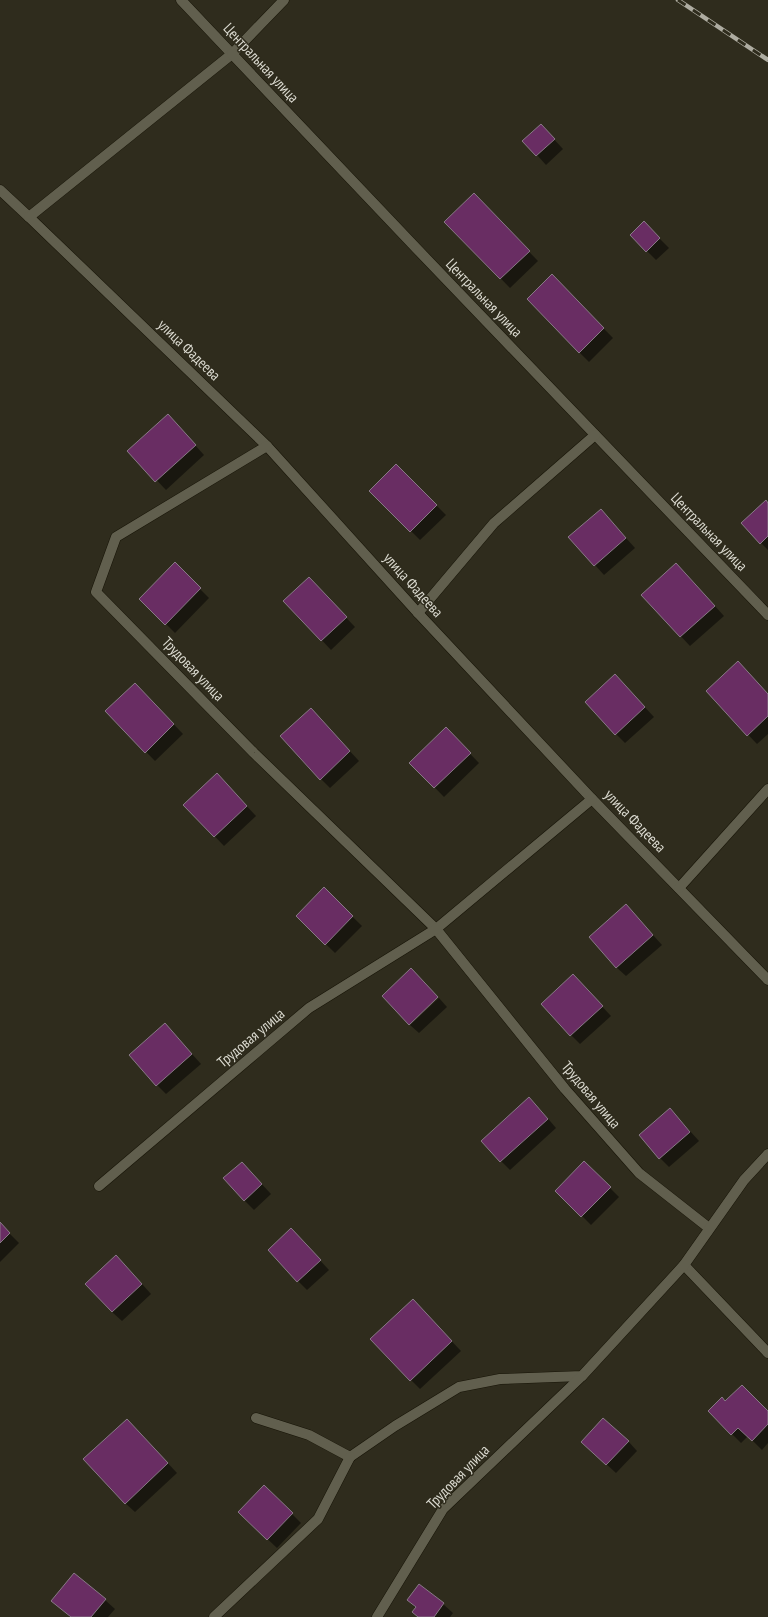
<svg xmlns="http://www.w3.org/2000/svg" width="768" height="1617" font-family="'PT Sans Narrow',sans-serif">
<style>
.shadow{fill:#0007}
.building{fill:#692d63;stroke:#887986}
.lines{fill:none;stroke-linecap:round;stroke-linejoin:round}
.lane-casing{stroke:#171407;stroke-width:11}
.street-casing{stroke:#171407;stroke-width:11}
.lane{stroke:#615f4e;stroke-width:10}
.street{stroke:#615f4e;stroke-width:10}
.rail-casing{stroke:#aeaca1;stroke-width:4.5}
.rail{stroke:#2f2c1d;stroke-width:3;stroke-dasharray:9;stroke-linecap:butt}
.labels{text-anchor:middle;stroke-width:3;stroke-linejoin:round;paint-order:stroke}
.street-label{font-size:15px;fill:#dbdad0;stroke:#2f2c1d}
</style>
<rect width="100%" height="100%" fill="#2f2c1d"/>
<g class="shadow">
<path d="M550,135L563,149L546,165L537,155Z"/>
<path d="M474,195L538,261L510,288L446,222Z"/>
<path d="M644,223L669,248L656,260L647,251Z"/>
<path d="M552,276L613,338L589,362L579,352Z"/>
<path d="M177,425L204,455L166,490L129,451Z"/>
<path d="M396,465L446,515L420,540L371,491Z"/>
<path d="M768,504V550L761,543Z"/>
<path d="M601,510L635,548L604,575L595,565Z"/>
<path d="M175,564L209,598L175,633L141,599Z"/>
<path d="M685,573L724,616L690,646L642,595Z"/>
<path d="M318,588L355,627L331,650L285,601Z"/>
<path d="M624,685L654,717L625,743L616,734Z"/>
<path d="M707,692L768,694V734L757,744Z"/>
<path d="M144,693L183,734L155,761L106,711Z"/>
<path d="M320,719L359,761L330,788L321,779Z"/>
<path d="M446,729L479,763L444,797L411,763Z"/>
<path d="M226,784L256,816L224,846L185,805Z"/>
<path d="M324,889L362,926L335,953L297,916Z"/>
<path d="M626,905L662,945L626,976L616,967Z"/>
<path d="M582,985L611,1016L580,1044L571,1035Z"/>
<path d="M439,998L447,1007L419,1033L410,1025Z"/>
<path d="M174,1034L201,1064L166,1094L157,1085Z"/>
<path d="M539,1108L556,1128L510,1170L501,1161Z"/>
<path d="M670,1109L699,1141L669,1167L660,1158Z"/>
<path d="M584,1162L619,1197L591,1225L557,1191Z"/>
<path d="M242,1163L271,1194L254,1210L244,1200Z"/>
<path d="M0,1224L19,1243L0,1262Z"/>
<path d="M300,1239L329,1270L307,1290L298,1281Z"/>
<path d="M126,1266L151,1294L122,1321L112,1312Z"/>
<path d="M422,1310L461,1351L420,1389L411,1380Z"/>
<path d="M726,1402L768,1412V1443L762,1450L748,1436L741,1443L709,1411Z"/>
<path d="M136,1429L177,1473L135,1512L125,1503Z"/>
<path d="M628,1441L637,1451L616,1473L592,1451Z"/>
<path d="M264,1486L301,1523L277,1548L239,1512Z"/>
<path d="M419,1586L443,1604L453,1613L450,1617H418L416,1609L408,1600Z"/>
<path d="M105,1600L115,1609L108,1617H70L53,1601Z"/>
</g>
<g class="building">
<path d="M541,124L555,139L536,156L522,141Z"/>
<path d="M474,193L530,251L500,279L444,222Z"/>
<path d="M644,221L660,238L646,252L630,235Z"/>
<path d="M552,274L604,328L579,353L527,299Z"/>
<path d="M168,414L196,445L155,482L127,451Z"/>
<path d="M396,464L437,505L410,532L369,491Z"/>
<path d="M766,500L768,503V536L760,544L741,523Z"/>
<path d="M601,509L626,538L594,566L568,537Z"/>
<path d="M175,562L201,588L165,625L139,599Z"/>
<path d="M676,563L715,606L680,637L641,595Z"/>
<path d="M309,577L347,617L321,641L283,601Z"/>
<path d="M738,661L768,694V716L747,736L706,691Z"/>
<path d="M615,674L645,707L615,735L585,702Z"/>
<path d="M135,683L174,724L145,753L105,711Z"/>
<path d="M311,708L350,751L320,780L280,736Z"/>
<path d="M446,727L471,753L434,788L409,763Z"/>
<path d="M217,773L247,806L214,837L183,805Z"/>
<path d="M324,887L353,916L325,945L296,916Z"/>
<path d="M626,904L653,935L616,968L589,937Z"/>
<path d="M411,968L438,997L409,1025L382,996Z"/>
<path d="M573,974L603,1006L570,1036L541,1004Z"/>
<path d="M165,1023L192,1054L156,1086L129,1055Z"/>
<path d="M529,1097L548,1119L500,1162L481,1141Z"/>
<path d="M670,1108L690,1132L659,1159L639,1135Z"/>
<path d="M584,1161L611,1187L581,1217L555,1191Z"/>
<path d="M242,1162L262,1184L244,1201L223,1178Z"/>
<path d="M0,1222L10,1233L0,1243Z"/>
<path d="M291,1228L321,1260L297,1282L268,1250Z"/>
<path d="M116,1255L142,1284L112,1312L85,1284Z"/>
<path d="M413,1299L452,1341L410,1381L370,1339Z"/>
<path d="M742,1385L768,1411V1424L752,1441L738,1428L731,1435L708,1411L722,1397L725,1401Z"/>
<path d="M603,1418L629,1441L606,1465L581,1442Z"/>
<path d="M127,1419L168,1463L125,1504L83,1459Z"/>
<path d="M264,1485L293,1513L267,1540L238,1512Z"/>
<path d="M74,1573L106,1599L91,1617H71L51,1601Z"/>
<path d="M419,1584L444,1603L434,1617H418L412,1612L416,1607L407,1600Z"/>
</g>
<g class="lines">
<g class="lane-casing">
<g id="lane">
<path d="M181,0L232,54"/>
<path d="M0,190L29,217"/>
</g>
</g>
<g class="street-casing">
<g id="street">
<path d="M284,0L232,54L29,217L267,446L418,613L592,799L768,980"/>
<path d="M232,54L418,250L768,615"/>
<path d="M267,446L116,537L96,592L254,753L436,929L565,1089L639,1173L709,1228"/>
<path d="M418,613L494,523L595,435"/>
<path d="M679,888L768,789"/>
<path d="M99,1186L309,1008L436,929L592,799"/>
<path d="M684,1265L768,1353"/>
<path d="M256,1418L309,1435L350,1457L395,1426L459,1387L500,1379L582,1376L684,1265L744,1180L768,1154"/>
<path d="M214,1617L318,1519L350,1457"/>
<path d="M377,1617L443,1509L582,1376"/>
</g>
</g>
<use href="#lane" class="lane"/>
<use href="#street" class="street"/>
<g class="rail-casing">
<path id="rail" d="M678,0L768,60"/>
</g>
<use href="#rail" class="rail"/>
</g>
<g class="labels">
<g class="street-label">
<text transform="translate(261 63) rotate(47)" y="5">Центральная улица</text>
<text transform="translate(484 298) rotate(46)" y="5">Центральная улица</text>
<text transform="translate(189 350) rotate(44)" y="5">улица Фадеева</text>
<text transform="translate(709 532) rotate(46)" y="5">Центральная улица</text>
<text transform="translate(413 585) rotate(48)" y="5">улица Фадеева</text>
<text transform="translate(193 669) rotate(46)" y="5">Трудовая улица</text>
<text transform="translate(635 821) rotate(46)" y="5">улица Фадеева</text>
<text transform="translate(251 1038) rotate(-40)" y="5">Трудовая улица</text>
<text transform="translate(591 1095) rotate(50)" y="5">Трудовая улица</text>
<text transform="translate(458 1477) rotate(-46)" y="5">Трудовая улица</text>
</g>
</g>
</svg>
